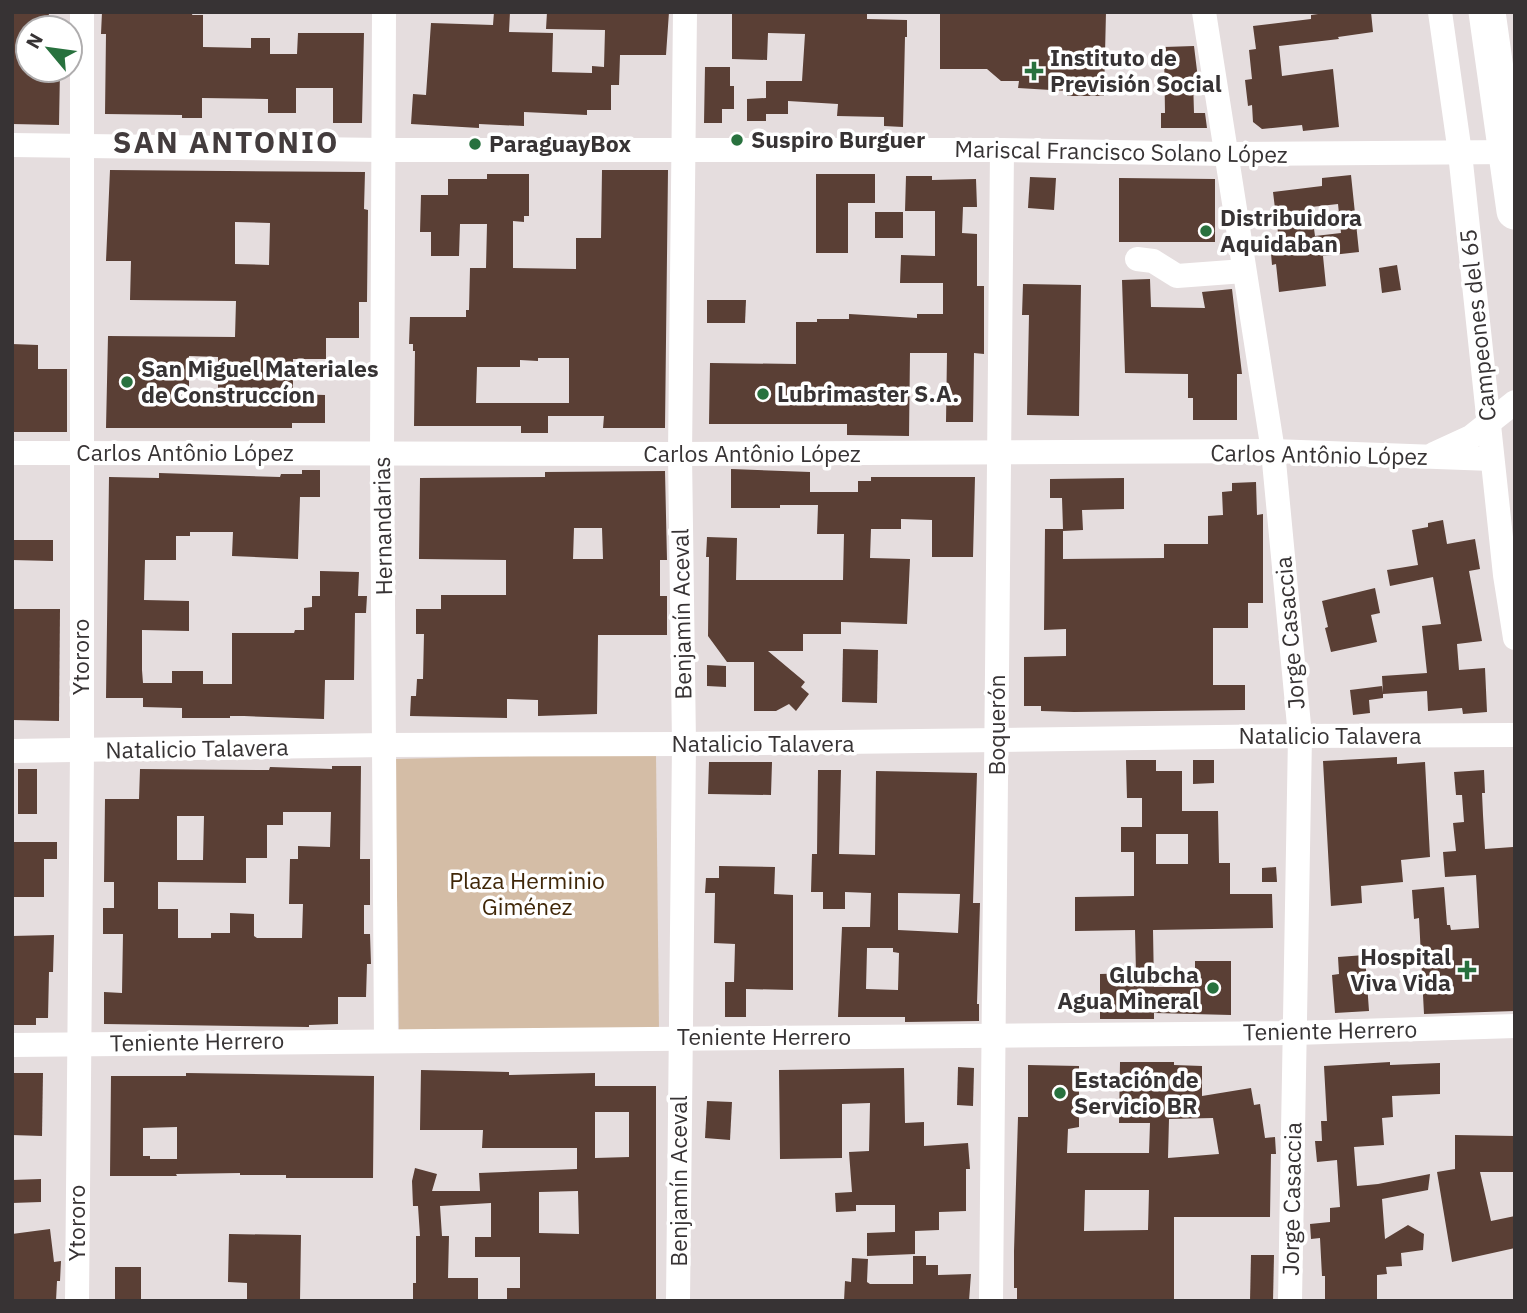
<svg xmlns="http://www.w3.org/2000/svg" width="1527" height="1313" font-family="'IBM Plex Sans',sans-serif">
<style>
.green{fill:#d4bda6}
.building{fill:#5a3f35;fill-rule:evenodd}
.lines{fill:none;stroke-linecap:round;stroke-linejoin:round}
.minor{stroke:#fff;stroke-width:24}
.highway{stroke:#fff;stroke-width:37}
.poi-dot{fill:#28713e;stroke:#fff;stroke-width:2.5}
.labels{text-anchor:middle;stroke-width:7;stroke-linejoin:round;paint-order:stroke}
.poi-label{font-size:23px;font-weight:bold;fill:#373334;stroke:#fff;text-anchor:start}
.street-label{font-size:23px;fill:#373334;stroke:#fff}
.park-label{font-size:23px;fill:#402708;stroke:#fff}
.district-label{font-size:30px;font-weight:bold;letter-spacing:2px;fill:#433c3d;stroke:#fff}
</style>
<rect width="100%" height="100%" fill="#e5ddde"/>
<path class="green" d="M656,753L659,1030L399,1032L395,759Z"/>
<g class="building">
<path d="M12,12H49L48,28H28V70H60L59,125L12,124Z"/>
<path d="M102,12H193L192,15H203V47L251,48V38H270V54H297L298,33H364L362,123H333V88H296V113H268V99L202,98V118H182V115L105,114L106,34H101Z"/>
<path d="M494,12H510L509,32L553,33L552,72L592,73V66L604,67L605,30L546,29L547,12H669L666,55H620L619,85H611V110H587V115L524,112V126L479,124V128L411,124L413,94L426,95L431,23L493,25Z"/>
<path d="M732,12H867V19L907,20V37H905L903,127L884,126V117L837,116L838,104L788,101V114H766V121H747V99L766,98V81H802L805,34L768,33L767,60L732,59Z"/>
<path d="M940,12H1106L1104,96H1067V91L1018,88L1019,81H1001L987,69H940Z"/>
<path d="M1332,12H1371L1373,32L1338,37L1339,39L1279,46L1282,76L1333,69L1339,127L1303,131L1302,125L1262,129L1253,122L1252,105L1248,106L1245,80L1252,79L1249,50L1256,49L1253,26L1311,19V15Z"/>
<path d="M1194,46L1198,79H1193L1194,113H1205L1207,128H1161V113H1165L1164,47Z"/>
<path d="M705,67H730V86H734V109H722V123H704Z"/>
<path d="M110,170L365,172L364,209L368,210L367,302H359V338H326V359H293V394L325,395V423H292V428H106L108,336L235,337L236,301L130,300L131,261H106ZM235,222L270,223L269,265L235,264ZM189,356L218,357V393L189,392Z"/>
<path d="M602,170H668L665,428H603L604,416H548V433H521V426H414L415,351H413V344H409L410,317H466V310H469L470,268H486L487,224H460L459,256H431V232H420L421,195H448V179H487V174H529V216H524V222L513,221V268L576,269V238H601ZM538,358H569V403H476L477,367H520V360L538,361Z"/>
<path d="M816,174H875V203H848V253H816Z"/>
<path d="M1351,175L1359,252L1323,256L1326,286L1279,292L1276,264L1272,265L1270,242L1279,241L1273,192L1322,186V178ZM1338,204L1341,233L1315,236L1311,207Z"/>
<path d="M906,176H932V180L976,179L977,207H963L962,233L977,234V286H984V354L974,353L973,422H946L947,353H910L909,436L847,435V424H709L710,363L796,364V322H817V319H849V314L917,318V314H943V283H900L901,255L935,256V211H905Z"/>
<path d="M1030,177L1056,178L1054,210L1028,208Z"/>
<path d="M1119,178L1215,179V242H1119Z"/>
<rect x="875" y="212" width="28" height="26"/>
<path d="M1397,265L1401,290L1382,293L1379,268Z"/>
<path d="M1150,279L1151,307L1205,308L1202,292L1232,289L1242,374H1237V420H1193V398H1188V374L1125,373L1122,280Z"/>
<path d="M1023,284L1081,285L1079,416L1027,415L1029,315H1022Z"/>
<path d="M707,300H746L745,323H707Z"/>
<path d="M12,344L38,345V369H67V432H12Z"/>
<path d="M731,469L810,472V492H858V481H871V477H975L973,557H932V520L901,519V529H871L870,558L910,559L907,624L841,622V634H803V651H768L805,682L801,687L809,694L796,711L789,704L776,711H754V662H727L708,636L709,557H706L707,537L737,538L736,580H843L844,534H817L818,505H780V508H731Z"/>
<path d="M302,470H320V497H300L298,559L232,556L233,532H190V536H176V560H145L144,600L189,601V631L142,630V670L143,683H172V671H203V684H232V633H294L295,630H304V608L312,607V596H320V571L359,572L358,596H367L366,613H355L354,680H325L324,719L244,716H230V718H182V708L143,707V698H106L109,477L159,478V473L280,477L281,474H302Z"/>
<path d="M665,471L667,560H660V596H667V635H598L597,714L538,716V700L507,699V718L410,716L411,696H416L417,679H423L424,634H416V609H441V595H506V560L419,559L420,478L545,477V472ZM574,528H602L603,559H573Z"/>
<path d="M1124,478V509L1082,510L1083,530L1063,531V559L1164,558V544H1208V516L1223,515L1222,492L1232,491V483L1256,482L1257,515L1263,514V603H1248V628H1213V685H1245V710L1074,712L1041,711V706H1024V657L1066,656V629L1044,630L1045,529H1063L1062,498H1050V479Z"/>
<path d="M1443,520L1447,544L1475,539L1480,569L1469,571L1482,641L1457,644L1459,670L1485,668L1487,712L1463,714L1462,708L1428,711L1427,691L1383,694V698L1369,700L1370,713L1353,715L1350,690L1382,686L1383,693L1382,676L1427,673L1422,626L1441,624L1433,577L1390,586L1387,570L1418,565L1412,530L1428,527V523Z"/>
<path d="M12,540H53V561L12,560Z"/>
<path d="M1375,588L1380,613L1371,615L1377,642L1331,652L1325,628L1328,627L1322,601Z"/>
<path d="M12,609H60L59,721L12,720Z"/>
<path d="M843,649L878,650L877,703L842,702Z"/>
<path d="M707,665L726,666V687L707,686Z"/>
<path d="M1397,757V764L1425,762L1430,857L1401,860L1403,882L1361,886L1362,903L1331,906L1323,761Z"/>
<path d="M1126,760H1156V771H1182V811H1218L1219,863H1230V894H1272L1273,928L1153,930L1154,987H1195V961H1231V1015L1154,1013V1019H1100V974L1136,973L1135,930L1075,931V897L1134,896V852H1121V827H1142V798H1127ZM1156,834H1188V864H1156Z"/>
<path d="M1193,760H1214V783L1193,784Z"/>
<path d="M709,762H772L771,795L708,794Z"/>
<path d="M332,766H361L360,859H370V905H364V934H370L371,964H367L366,997H338V1024L309,1025V1027L104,1024V992L122,993L123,934H103V908H114V882H104L105,799H139L140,769L269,770L270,767L332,769ZM283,812H331L330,847L298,846V859H290L289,904H303L302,938H257L254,936V914L230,913V933H211V938H178V909H158V882L246,883V858H267V825H283ZM177,816H204L203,860H177Z"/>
<rect x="18" y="769" width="19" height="45"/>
<path d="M818,770H841L839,854L875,855L876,771L977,773L973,903H980L977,1004H979V1021L905,1022V1017H838L842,927H870L871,893L845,892V909H823V892H811L812,854H817ZM898,893L960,894L958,933L898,930ZM867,948H893V952L899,953L898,990L866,989Z"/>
<path d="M1484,770L1485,793H1482L1483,815L1485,849L1513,847L1515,1011L1424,1014L1419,918L1414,919L1412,890L1444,887L1447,925H1450L1451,930L1479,928L1476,875L1445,877L1443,852L1456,851L1453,823L1464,822L1462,795H1456L1454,772Z"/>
<path d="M12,842H57V859H44V897H12Z"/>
<path d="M719,866L775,867L774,894L793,895V990L746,989V1017H725V982H734L735,944L714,943L715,893H705L706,878H719Z"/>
<path d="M1276,867L1277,882H1262V868Z"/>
<path d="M54,935L53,972H49L48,1018H36V1025H12V936Z"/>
<path d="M1365,955L1369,1011L1335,1013L1332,975L1339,974L1338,957Z"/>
<path d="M1120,1062H1174V1065L1202,1066V1096L1251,1088L1254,1105L1260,1104L1265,1138L1275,1137L1276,1154H1271L1270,1217H1174V1301H1017V1288H1014V1251L1018,1117H1028V1065L1079,1066V1127L1068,1129L1067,1153H1149L1150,1123H1119ZM1213,1118L1219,1154L1168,1158L1169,1119ZM1085,1190H1149L1148,1230L1084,1231Z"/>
<path d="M1390,1062V1065L1440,1063V1094L1392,1096L1393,1117L1382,1118L1384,1145L1354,1147L1357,1186L1378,1184L1430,1174L1428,1190L1382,1199L1385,1239L1408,1225L1424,1234L1423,1250L1401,1253L1402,1266L1386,1267L1387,1274L1377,1275V1301H1325V1276H1322L1320,1238L1311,1239L1310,1224L1330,1222V1208L1340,1207L1337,1160L1317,1162L1315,1141H1322L1321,1121H1327L1324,1066Z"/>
<path d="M958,1067L974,1068L973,1106L957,1105Z"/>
<path d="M904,1068L905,1123L924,1122V1146L968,1143L970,1169H966V1211L939,1212V1230L915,1231V1254L867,1256V1233L895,1232V1205H856V1211L836,1212L835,1193L852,1192L849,1152L869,1151L870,1103L842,1104V1158L780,1159L779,1070Z"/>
<path d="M421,1070L509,1072V1075L595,1073V1086H656V1301H507V1288H520V1257H475V1237H491V1203L440,1206L442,1236H449L448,1278H478V1301H413V1283H416V1236H420L418,1206H413L412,1181L415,1168L437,1174L432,1191H480L479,1173L577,1169V1148H482L483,1130H420ZM595,1112H629V1157L595,1158ZM578,1191L579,1234L539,1233V1192Z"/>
<path d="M12,1073H43L42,1136L12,1135Z"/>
<path d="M186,1073L374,1076L373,1178H286V1175H240V1173L176,1174L177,1176H110L111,1076H186ZM177,1127V1159H150V1156H143V1128Z"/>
<path d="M707,1101L732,1102L730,1140L705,1138Z"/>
<path d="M1455,1135L1515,1136V1172H1480L1491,1221L1515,1216V1248L1452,1262L1437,1172L1455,1169Z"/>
<path d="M41,1179V1202L12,1203V1180Z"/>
<path d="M50,1229L54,1262L61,1261L60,1281H57L56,1301H12V1234Z"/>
<path d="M229,1234L301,1235L300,1301H247V1283L228,1282Z"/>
<path d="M1251,1255H1274L1273,1301H1250Z"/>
<path d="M913,1256H926V1265H938V1275L971,1274L969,1301H844L845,1281L851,1282L852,1258L868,1259L867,1282L870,1284H913Z"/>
<rect x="115" y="1267" width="26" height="34"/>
</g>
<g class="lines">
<g class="minor">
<path d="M384,12L382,454L386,1040"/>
<path d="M1204,12L1273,451L1300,736L1290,1301"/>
<path d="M1440,12L1460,153L1505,575L1515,638"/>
<path d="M12,145L383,150H1002L1225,154L1515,152"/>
<path d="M1137,259L1153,261L1177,276L1244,271"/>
<path d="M12,453L680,454L1273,451L1492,459"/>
<path d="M1434,454L1471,437L1515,402"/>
<path d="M12,751L385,745L684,744L1300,736L1515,735"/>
<path d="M12,1045L1295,1033L1515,1026"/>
<path d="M77,1301L82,751V12"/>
<path d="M678,1301L684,744L680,454L685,12"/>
<path d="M991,1301L1002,150"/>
</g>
<path class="highway" d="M1487,12L1515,211"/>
</g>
<g class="poi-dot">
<path d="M1030.5 60.5h7v7h7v7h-7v7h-7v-7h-7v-7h7z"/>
<circle cx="737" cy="140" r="7"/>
<circle cx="475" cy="144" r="7"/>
<circle cx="1206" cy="231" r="7"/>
<circle cx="127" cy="382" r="7"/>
<circle cx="763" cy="394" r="7"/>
<path d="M1463.5 959.5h7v7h7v7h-7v7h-7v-7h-7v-7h7z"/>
<circle cx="1213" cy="988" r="7"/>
<circle cx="1060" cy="1093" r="7"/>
</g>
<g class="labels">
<g class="poi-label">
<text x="1050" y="66">Instituto de<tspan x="1050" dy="26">Previsión Social</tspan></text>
<text x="751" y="148">Suspiro Burguer</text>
<text x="489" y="152">ParaguayBox</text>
<text x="1220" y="226">Distribuidora<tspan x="1220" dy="26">Aquidaban</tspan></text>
<text x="141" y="377">San Miguel Materiales<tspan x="141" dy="26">de Construccíon</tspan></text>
<text x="777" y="402">Lubrimaster S.A.</text>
<text x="1451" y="965" text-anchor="end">Hospital<tspan x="1451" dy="26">Viva Vida</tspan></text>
<text x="1199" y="983" text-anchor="end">Glubcha<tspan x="1199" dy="26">Agua Mineral</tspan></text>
<text x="1074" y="1088">Estación de<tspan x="1074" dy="26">Servicio BR</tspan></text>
</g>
<g class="street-label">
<text transform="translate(1121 152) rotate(1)" y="8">Mariscal Francisco Solano López</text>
<text transform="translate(1478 325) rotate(-96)" y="8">Campeones del 65</text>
<text x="185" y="461">Carlos Antônio López</text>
<text x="752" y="462">Carlos Antônio López</text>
<text transform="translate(1319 455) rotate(1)" y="8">Carlos Antônio López</text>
<text transform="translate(383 526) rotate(-91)" y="8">Hernandarias</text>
<text transform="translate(682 614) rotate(-91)" y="8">Benjamín Aceval</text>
<text transform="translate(1290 633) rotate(-95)" y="8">Jorge Casaccia</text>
<text transform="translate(81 657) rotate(-90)" y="8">Ytororo</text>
<text transform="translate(997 725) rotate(-90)" y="8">Boquerón</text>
<text x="1330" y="744">Natalicio Talavera</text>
<text x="763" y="752">Natalicio Talavera</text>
<text transform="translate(197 749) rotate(-1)" y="8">Natalicio Talavera</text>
<text transform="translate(1330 1031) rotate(-1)" y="8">Teniente Herrero</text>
<text x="764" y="1045">Teniente Herrero</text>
<text transform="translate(197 1042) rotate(-1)" y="8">Teniente Herrero</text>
<text transform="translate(679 1181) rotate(-90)" y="8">Benjamín Aceval</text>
<text transform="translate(1292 1199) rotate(-89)" y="8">Jorge Casaccia</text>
<text transform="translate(77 1223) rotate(-90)" y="8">Ytororo</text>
</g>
<g class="park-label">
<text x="527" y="889">Plaza Herminio<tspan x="527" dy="26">Giménez</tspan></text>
</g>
<g class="district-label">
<text x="226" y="153">SAN ANTONIO</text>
</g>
</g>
<rect width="1527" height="1313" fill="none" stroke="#373334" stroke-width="28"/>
<g transform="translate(49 49) rotate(299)"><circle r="33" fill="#ffffff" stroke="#afadae" stroke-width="2"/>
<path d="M0-5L12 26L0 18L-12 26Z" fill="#28713e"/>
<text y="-10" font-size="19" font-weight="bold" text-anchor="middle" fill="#373334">N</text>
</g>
</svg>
